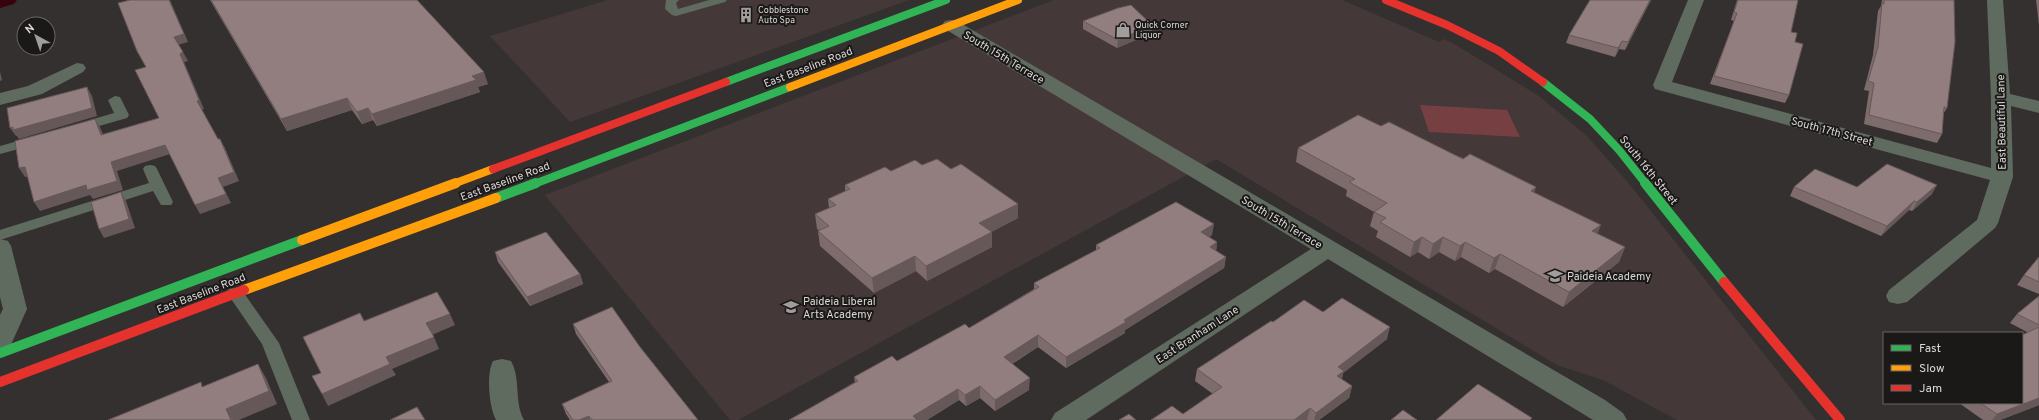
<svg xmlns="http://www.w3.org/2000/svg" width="2039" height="420" font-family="Overpass,sans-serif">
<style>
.built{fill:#453839}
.green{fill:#764043}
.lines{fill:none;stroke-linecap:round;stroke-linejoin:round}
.canal{fill:#37040d;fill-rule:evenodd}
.lane{fill:#606b5f;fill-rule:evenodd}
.street{fill:#606b5f;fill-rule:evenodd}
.fast-far1{stroke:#30b455;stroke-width:8}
.fast{stroke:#30b455;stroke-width:10}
.slow-far1{stroke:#ff9f0a;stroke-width:8}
.slow{stroke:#ff9f0a;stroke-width:10}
.jam-far1{stroke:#e5322d;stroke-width:8}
.jam{stroke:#e5322d;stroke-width:10}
.wall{fill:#7e6c6d}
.shaded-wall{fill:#665859}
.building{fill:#927e7f;stroke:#665859}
.labels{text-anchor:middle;stroke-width:4;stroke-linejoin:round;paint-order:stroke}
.far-poi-label{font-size:9px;fill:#dcd8d8;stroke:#1b1818;text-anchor:start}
.street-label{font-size:11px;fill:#dcd8d8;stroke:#1b1818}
.poi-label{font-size:11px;fill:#dcd8d8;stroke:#1b1818;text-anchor:start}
</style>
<rect width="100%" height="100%" fill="#353030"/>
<g class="built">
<path d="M608,0H909L570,122L490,36Z"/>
<path d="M1054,0H1342L1439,42L1444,39L1456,45L1539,96L1587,136L1631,186L1816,420H1677L1603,380L1557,365L1216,159L738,420H730L545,195Z"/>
</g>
<path class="green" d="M1420,105L1507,110L1520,137L1429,132Z"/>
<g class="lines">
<path class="canal" d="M0,0H17L14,4L0,8Z"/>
<g class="lane">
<path d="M666,0H679L676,3L678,9L709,0H727L725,2L676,16L672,15L665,9Z"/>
<path d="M115,96L120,97L129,115L127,118L78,132L73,131L71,128L73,125L114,113L108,100Z"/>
<path d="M36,136L41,137L43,140L41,143L0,154V146Z"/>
<path d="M150,165L155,166L157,169L173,202L171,205H161L153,191L0,240V230L149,183L143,169L145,166Z"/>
<path d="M235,288L241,289L279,343L310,420H292L262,344L227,293L229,289Z"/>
</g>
<g class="street">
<path d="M1688,0H1704L1672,82L1991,168V98L1987,0H2003L2010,94L2039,101V113L2011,106L2013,177L1998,223L1995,228L1907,302L1898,304L1889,302L1886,296L1889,290L1977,220L1990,180L1655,89L1653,85Z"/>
<path d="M951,20L957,21L1605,400L1623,413L1627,420H1593L1328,259L1086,420H1051L1055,413L1311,249L945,29L942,25L945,21Z"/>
<path d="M77,63L83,64L86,68L83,72L42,94L0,105V93L28,86Z"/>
<path d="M0,239L8,241L11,246L27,309L9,349L0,352V315L3,309L0,297Z"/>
<path d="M502,359L511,361C521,379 514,402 524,420H496C489,407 486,374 493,361Z"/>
</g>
<g class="fast-far1">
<path d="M726,82L946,0"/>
<path d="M1543,82L1590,119L1619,150L1646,184"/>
<path d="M534,184L790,87"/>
</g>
<g class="fast">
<path d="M1645,183L1724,282"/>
<path d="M496,198L536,183"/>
<path d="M0,353L302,240"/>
</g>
<g class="slow-far1">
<path d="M790,87L1018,0"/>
<path d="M453,184L493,169"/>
</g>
<g class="slow">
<path d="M302,240L456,183"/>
<path d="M244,290L496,198"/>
</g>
<g class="jam-far1">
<path d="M1386,0L1447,25L1499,51L1543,82"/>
<path d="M493,169L726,82"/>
</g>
<g class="jam">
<path d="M1724,282L1840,420"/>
<path d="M0,382L244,290"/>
</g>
</g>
<g class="wall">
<path d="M210,0H417L488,84L478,87L480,92L377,126L373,120L362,124L352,110L287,131Z"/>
<path d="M1651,0L1625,50L1619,49L1615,57L1566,43L1569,35Z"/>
<path d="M1737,0H1798L1791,32L1795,42L1789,95L1785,103L1710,84L1734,21L1731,20Z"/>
<path d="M1882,0H1954L1947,108L1943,114L1942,134L1937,143L1864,124L1869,91L1864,90L1873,55L1878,11L1881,6Z"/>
<path d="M2036,0H2039V25Z"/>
<path d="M1083,21L1152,25V33L1117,48L1083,29Z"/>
<path d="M1381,126L1536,187L1534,192L1597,234L1625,247L1619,262L1563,307L1495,269L1489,273L1461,257L1455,261L1439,252L1429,259L1418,252L1410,257L1376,237L1378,231L1370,226L1374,212L1346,196L1347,190L1296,162L1298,148Z"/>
<path d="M922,165L951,169L1018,204V218L991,232L992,247L927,281L916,271L874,293L820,246L818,231L819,230L817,229L815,214L829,208L828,199L845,191V185L891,171Z"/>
<path d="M1794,187H1857L1932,194L1912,211L1909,210L1881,236L1790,196Z"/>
<path d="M1212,235L1209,237L1217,242L1216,251L1226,257L1224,268L1125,330V333L1066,368L1038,347L1012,364L1029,390L995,411L980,398L966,406L959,400L927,420H789L855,382L854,377L897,361L969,328L1034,289V283L1096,250V245Z"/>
<path d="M495,252L580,274L583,284L530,306L498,262Z"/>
<path d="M2039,257V294L2017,285L2024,275Z"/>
<path d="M2039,296V405L2000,420H1983L1959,403H2022L2027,332L2010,323L2017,314Z"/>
<path d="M1323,312L1387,339L1343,373L1342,379L1352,386L1349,398L1319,420H1151L1183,414L1213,394L1195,381L1197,369L1273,322Z"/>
<path d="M573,324L640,347L698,420H570L566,414L562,404L609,382L576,334Z"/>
</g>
<g class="shaded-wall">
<path d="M169,0H170L188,42L178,45L174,37Z"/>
<path d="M1650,0H1651L1625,50L1628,42Z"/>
<path d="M1152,25V33L1117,48L1118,40Z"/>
<path d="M1622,41L1619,49L1615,57L1618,48Z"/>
<path d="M183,52L188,61L184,62L204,109L201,110L197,101L180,54Z"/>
<path d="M0,72L2,80L0,81Z"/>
<path d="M484,72L488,84L478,87L480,92L377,126L372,114L472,76Z"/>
<path d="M87,87L92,96L97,116L19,139L17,136H16L10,128Z"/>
<path d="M347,98L352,110L287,131L281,119Z"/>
<path d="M368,108L373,120L362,124L357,112Z"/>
<path d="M95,119L100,127L107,143L101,135Z"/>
<path d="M220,139L225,148L239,181L223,187L231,203L200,214L195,205L218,178Z"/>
<path d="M165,145L170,154L117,171L123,190L93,199L90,195L40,211L34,202L86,185L111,162Z"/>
<path d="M25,167L30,176L25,177L19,168Z"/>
<path d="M1937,185L1932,194L1912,211L1917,202Z"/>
<path d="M1536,187L1531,202V191Z"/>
<path d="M121,192L126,201L135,228L104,238L99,229Z"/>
<path d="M1914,201L1909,210L1881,236L1887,226Z"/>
<path d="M1018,204V218L980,238L979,223Z"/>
<path d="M1214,224L1212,235L1200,243L1201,232Z"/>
<path d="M1601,225L1595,240L1592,231Z"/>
<path d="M992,232V247L927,281L926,266Z"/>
<path d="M1422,237L1418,252L1410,257L1414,242Z"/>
<path d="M1443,237L1439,252L1429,259L1433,244Z"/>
<path d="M1217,242L1216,253L1210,247Z"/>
<path d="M1465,242L1461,257L1455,261L1460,246Z"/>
<path d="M1625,247L1619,262L1563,307L1569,292Z"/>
<path d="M1500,254L1495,269L1489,273L1494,258Z"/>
<path d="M915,256L916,271L874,293L872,278Z"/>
<path d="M1226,257L1224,268L1125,330V333L1066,368V357L1124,320Z"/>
<path d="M580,274L583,284L530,306L527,297Z"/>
<path d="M450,314L455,325L432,335L426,323Z"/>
<path d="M1390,327L1387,339L1343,373L1341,383L1336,378L1338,367Z"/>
<path d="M1038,335V347L1004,368V357Z"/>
<path d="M434,337L439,349L392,369L396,375L328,406L322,394L386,357Z"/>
<path d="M258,364L266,378L277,404L239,420H231L226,409Z"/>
<path d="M1030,378L1029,390L995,411V400Z"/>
<path d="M980,386V398L966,406L965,395Z"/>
<path d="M1352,386L1349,398L1319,420H1314L1316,413Z"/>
<path d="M958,389L959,400L927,420H913V416Z"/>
<path d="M2039,398V405L2000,420H1992L1997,414Z"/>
<path d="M1310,408L1307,420H1294Z"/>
<path d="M589,416L590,420H579Z"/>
</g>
<g class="building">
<path d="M130,0H169L184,34L174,37L183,52L180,54L199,100L197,101L218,139H220L234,172L218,178L226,194L195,205L165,145L111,162L117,181L87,190L86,185L34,202L25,167L19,168L15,141L95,119L101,135L159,118L135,70L146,67L137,51L118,3Z"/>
<path d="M211,0H417L484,72L472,76L476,80L372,114L368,108L357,112L347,98L281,119Z"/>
<path d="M1590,0H1650L1628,42L1622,41L1618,48L1569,35Z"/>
<path d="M1738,0H1798L1791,32L1797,33L1795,42L1803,44L1789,95L1714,76L1737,13L1734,12Z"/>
<path d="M1884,0H1954L1955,42L1947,108L1944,107L1942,134L1869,115L1874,83L1868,81L1878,47L1882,3L1884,4Z"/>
<path d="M1131,5L1152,25L1118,40L1083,21L1118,8Z"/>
<path d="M87,87L92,108L13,130V127L10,128L7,108Z"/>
<path d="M1358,115L1381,126L1389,122L1463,159L1470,154L1536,187L1531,191L1601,225L1592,231L1625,247L1569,292L1500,254L1494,258L1465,242L1460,246L1443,237L1433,244L1422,237L1414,242L1380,222L1386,218L1374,212L1387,203L1349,182L1355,179L1298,148Z"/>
<path d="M937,159L951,169L961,164L1018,204L979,223L992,232L926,266L915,256L872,278L818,231L829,226L815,214L836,205L828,199L850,189L845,185L885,167L891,171L915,160L922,165Z"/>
<path d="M1887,164L1937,185L1917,202L1914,201L1887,226L1794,187L1815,169L1857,187Z"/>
<path d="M121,192L129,219L99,229L91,202Z"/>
<path d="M1176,202L1214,224L1201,232L1217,242L1210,247L1226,257L1124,320L1126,322L1066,357L1038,335L1004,357L1030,378L995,400L980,386L965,395L958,389L913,416L917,420H789L858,381L854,377L892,356L897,361L965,324L969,328L1039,287L1034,283L1100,248L1096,245Z"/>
<path d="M546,232L580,274L527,297L495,252Z"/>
<path d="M2039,257V282L2024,275Z"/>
<path d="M437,292L450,314L426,323L434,337L386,357L390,364L322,394L312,376L321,373L303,337L360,313L364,321Z"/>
<path d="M2039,296V325L2017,314Z"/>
<path d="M1342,298L1390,327L1338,367L1344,371L1337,376L1352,386L1316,413L1310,408L1294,420H1151L1172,406L1183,414L1222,387L1197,369L1271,321L1273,322L1304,300L1323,312Z"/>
<path d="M612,307L640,347L698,420H592L589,416L579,420H573L562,404L612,381L573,324Z"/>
<path d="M2039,327V398L1997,414L1980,403H2022V335Z"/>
<path d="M258,364L269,391L226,409L231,420H108L201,382L202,387Z"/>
<path d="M1478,384L1532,418L1530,420H1436Z"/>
<path d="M417,407L425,420H390Z"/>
<path d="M1403,410L1417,420H1391Z"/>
<path d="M1129,414L1136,420H1119Z"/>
</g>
<defs>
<g id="building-bare" transform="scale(1.2)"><path d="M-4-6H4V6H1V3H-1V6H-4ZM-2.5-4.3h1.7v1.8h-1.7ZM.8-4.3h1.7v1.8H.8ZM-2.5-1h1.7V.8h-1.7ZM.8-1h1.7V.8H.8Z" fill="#a29d9d" stroke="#1b1818" stroke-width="2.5" paint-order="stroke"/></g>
<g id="shop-bare" transform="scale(1.2)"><path d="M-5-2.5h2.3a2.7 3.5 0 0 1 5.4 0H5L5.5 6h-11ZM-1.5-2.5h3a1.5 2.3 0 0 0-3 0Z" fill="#a29d9d" stroke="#1b1818" stroke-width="2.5" paint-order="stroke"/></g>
<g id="school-bare" transform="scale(1.2)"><path d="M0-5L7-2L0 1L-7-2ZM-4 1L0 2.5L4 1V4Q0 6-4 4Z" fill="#a29d9d" stroke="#1b1818" stroke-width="2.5" paint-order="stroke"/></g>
</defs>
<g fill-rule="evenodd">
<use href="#building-bare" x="746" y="15"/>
<use href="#shop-bare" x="1123" y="30"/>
<use href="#school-bare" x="1555" y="276"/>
<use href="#school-bare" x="791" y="307"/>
</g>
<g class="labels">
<g class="far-poi-label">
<text x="758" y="13">Cobblestone<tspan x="758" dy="10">Auto Spa</tspan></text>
<text x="1135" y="28">Quick Corner<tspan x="1135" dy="10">Liquor</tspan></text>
</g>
<g class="street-label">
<text transform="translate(1004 57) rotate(31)" y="4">South 15th Terrace</text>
<text transform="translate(808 67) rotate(-21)" y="4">East Baseline Road</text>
<text transform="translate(2001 122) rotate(-91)" y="4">East Beautiful Lane</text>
<text transform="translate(1832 131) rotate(15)" y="4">South 17th Street</text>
<text transform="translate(1649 170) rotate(51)" y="4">South 16th Street</text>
<text transform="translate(505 181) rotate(-20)" y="4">East Baseline Road</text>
<text transform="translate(1282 222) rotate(31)" y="4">South 15th Terrace</text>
<text transform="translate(201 293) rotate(-21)" y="4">East Baseline Road</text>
<text transform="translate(1197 334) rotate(-33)" y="4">East Branham Lane</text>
</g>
<g class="poi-label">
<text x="1567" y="280">Paideia Academy</text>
<text x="803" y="305">Paideia Liberal<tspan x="803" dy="13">Arts Academy</tspan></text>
</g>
</g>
<rect x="1883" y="332" width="140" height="72" fill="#1b1818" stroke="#686565"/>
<rect x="1891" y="345" width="20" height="6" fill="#30b455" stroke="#686565"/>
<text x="1919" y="352" font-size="12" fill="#dcd8d8">Fast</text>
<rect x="1891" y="365" width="20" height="6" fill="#ff9f0a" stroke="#686565"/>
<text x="1919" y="372" font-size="12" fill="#dcd8d8">Slow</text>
<rect x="1891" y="385" width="20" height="6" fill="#e5322d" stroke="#686565"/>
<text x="1919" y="392" font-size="12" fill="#dcd8d8">Jam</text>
<g transform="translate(36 36) rotate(320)"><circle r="19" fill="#1b1818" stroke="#686565"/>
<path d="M0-3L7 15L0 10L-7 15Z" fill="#a29d9d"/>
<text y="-6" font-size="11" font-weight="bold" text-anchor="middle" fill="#dcd8d8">N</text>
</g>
</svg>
